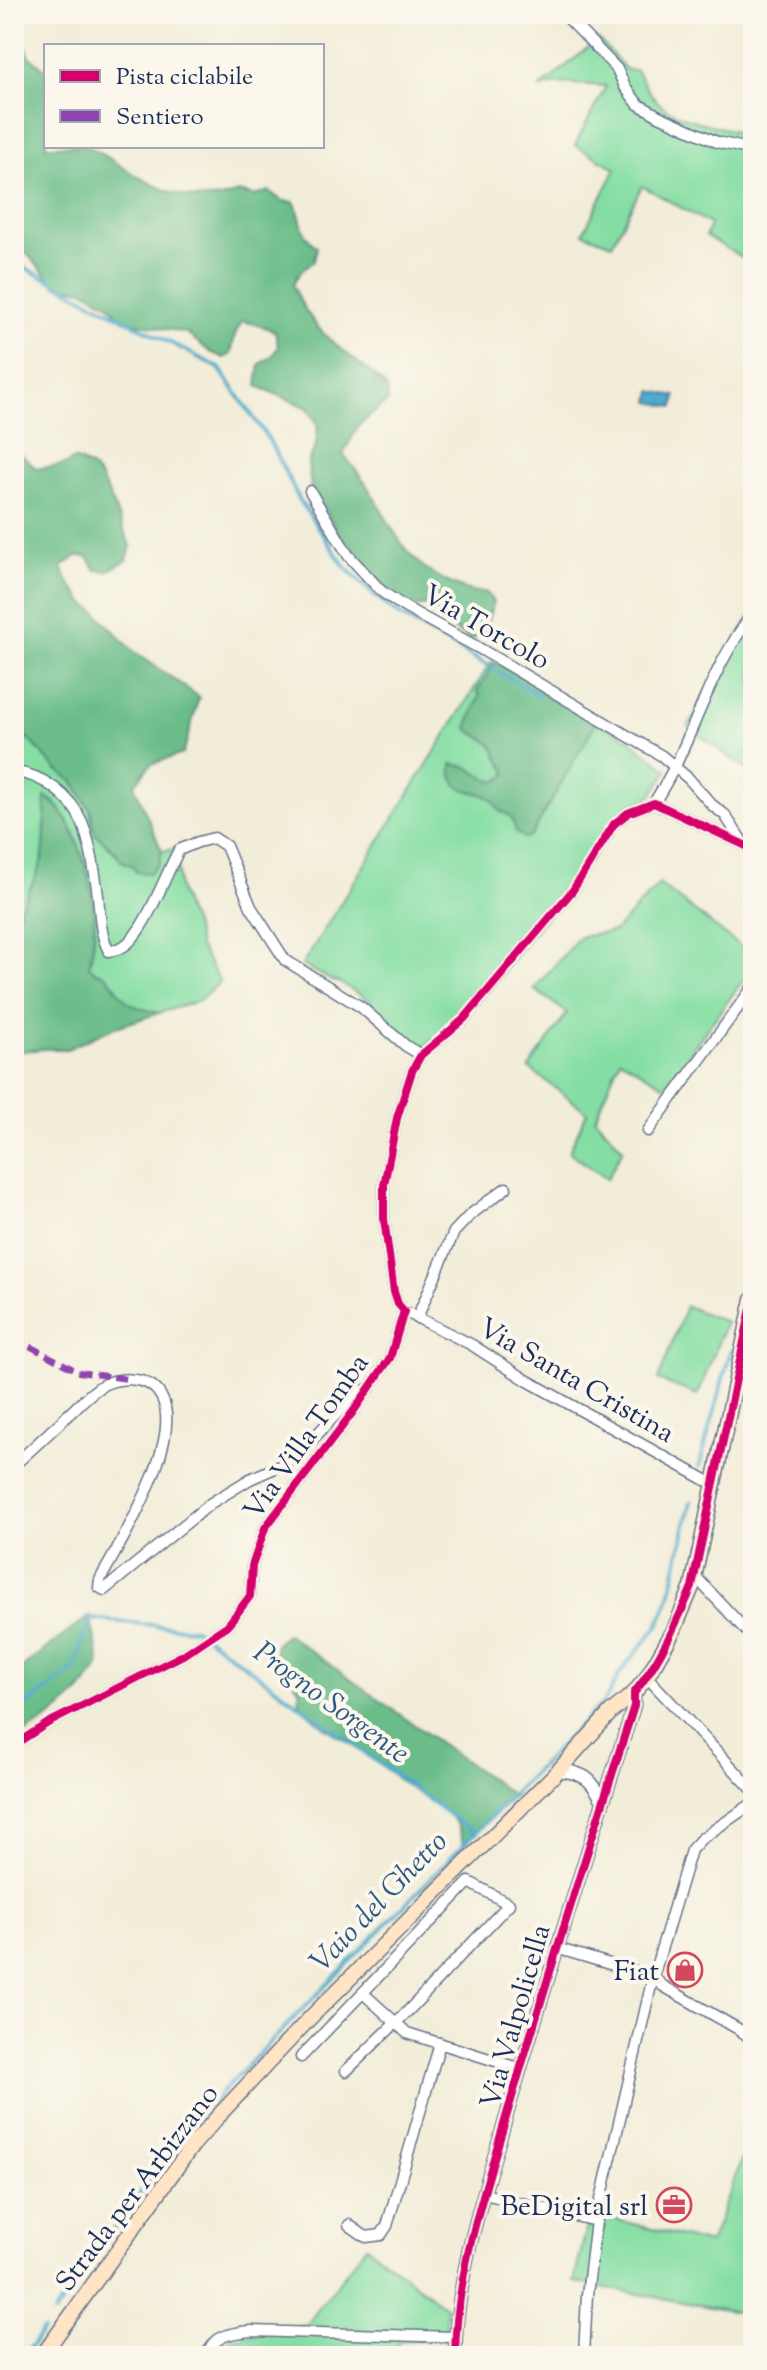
<svg xmlns="http://www.w3.org/2000/svg" width="767" height="2370" font-family="'Sorts Mill Goudy',serif">
<style>
.green{fill:#84dea3;stroke:#508680;stroke-width:2}
.forest{fill:#6bbd89;stroke:#437674;stroke-width:2}
.water{fill:#50abce;stroke:#366d96;stroke-width:2}
.lines{fill:none;stroke-linecap:round;stroke-linejoin:round}
.stream{stroke:#50abce;stroke-width:4}
.minor-casing{stroke:#667289;stroke-width:13}
.tertiary-casing{stroke:#667289;stroke-width:15}
.secondary-casing{stroke:#667289;stroke-width:17}
.minor{stroke:#fff;stroke-width:10}
.tertiary{stroke:#fff;stroke-width:12}
.secondary{stroke:#ffe4c6;stroke-width:14}
.quiet{stroke:#8e44ad;stroke-width:6;stroke-dasharray:12 6;stroke-linecap:butt}
.cycleway-casing{stroke:#fbf7ec;stroke-width:13}
.cycleway{stroke:#d6006c;stroke-width:8}
.labels{text-anchor:middle;stroke-width:8;stroke-linejoin:round;paint-order:stroke}
.street-label{font-size:28px;fill:#1b2f5e;stroke:#fbf7ec}
.poi-label{font-size:28px;fill:#1b2f5e;stroke:#fbf7ec;text-anchor:end}
.water-label{font-size:30px;font-style:italic;fill:#2e5a85;stroke:#fbf7ec}
</style>
<rect width="100%" height="100%" fill="#fbf7ec"/>
<filter id="ink" filterUnits="userSpaceOnUse"><feTurbulence type="fractalNoise" baseFrequency=".0125" numOctaves="2"/><feDisplacementMap in="SourceGraphic" scale="16" xChannelSelector="R" yChannelSelector="G"/><feConvolveMatrix kernelMatrix="1 2 1 2 8 2 1 2 1" color-interpolation-filters="sRGB"/></filter>
<filter id="wash" filterUnits="userSpaceOnUse"><feTurbulence type="fractalNoise" baseFrequency=".006" numOctaves="4" result="noise"/><feDisplacementMap in="SourceGraphic" scale="32" xChannelSelector="R" yChannelSelector="G"/><feGaussianBlur stdDeviation="1.8" result="paint"/><feColorMatrix in="noise" values="0 0 0 0 0 0 0 0 0 0 0 0 0 0 0 0 0 1.4 0 .05"/><feComposite in="paint" operator="in"/></filter>
<g filter="url(#wash)">
<rect width="100%" height="100%" fill="#f2edd8"/>
<g class="green">
<path d="M598,39L627,70H636C641,78 646,89 653,97C676,124 721,124 753,137V264L706,236L710,224L642,186L612,244L583,233L616,169L575,145L606,86L558,83L539,89Z"/>
<path d="M753,610V774L688,727Z"/>
<path d="M491,662L629,739L668,770L648,801L615,822L590,860L488,991L426,1046L413,1045L373,1009L369,1000L338,982L332,981L302,965Z"/>
<path d="M14,728L33,743L56,769L74,782L91,811L94,833C123,858 117,866 158,865L162,851L177,849L179,887L186,909L193,921L199,946L220,982L199,1001L159,1013L138,1008L123,1000L115,985L88,966C95,946 96,924 93,904C91,876 72,810 46,797C43,817 47,840 42,860C36,882 20,902 14,924Z"/>
<path d="M659,884L753,956V967L665,1086L620,1059L595,1118L623,1149L607,1179L569,1152L587,1112L529,1068L567,1013L534,989L579,937L615,931Z"/>
<path d="M686,1306L726,1322L698,1395L658,1380Z"/>
<path d="M753,2130V2315L574,2282L587,2226L604,2229L606,2217L710,2244Z"/>
<path d="M366,2246L447,2308L445,2339L398,2342V2356H217L222,2341L307,2324Z"/>
</g>
<g class="forest">
<path d="M14,27L21,34L30,57L46,70V146C58,146 72,144 84,146C99,150 114,162 127,170C160,190 202,210 239,192L254,196L269,191L282,201L294,202C306,223 296,230 317,247L314,261C303,268 297,274 293,286C300,302 311,321 324,334C343,354 368,367 387,388L388,401L359,425L343,454C352,465 362,477 369,489C395,530 403,562 450,583C463,589 472,593 486,592L493,602L485,632L472,640C453,632 443,617 426,605L405,609L388,597L357,553L341,538L311,488L308,463L316,445L318,425L308,408L257,386L260,364L271,357L278,347L275,331L259,325L242,321L235,334L231,354L224,358L210,352L186,333L123,320L109,304L84,290L56,286L26,253L14,235Z"/>
<path d="M14,443L18,452L37,469C52,465 61,469 74,459C80,462 87,464 92,468C108,482 120,526 131,546L127,560L107,571L96,570L88,557L77,556L62,567L67,580L85,604L95,611L132,650L199,697L183,754L151,764L134,785L162,851L158,865L149,873L136,872L133,866L121,861L115,851L94,833L91,811L74,782L56,769L33,743L14,728Z"/>
<path d="M495,662L598,719L531,836L524,838L516,832C513,821 514,815 501,812C496,807 494,800 488,797C472,788 449,795 452,764L467,767L489,780L496,782L506,775V770C499,763 498,755 493,747C486,737 475,736 467,728L480,694L477,691Z"/>
<path d="M45,797C71,807 91,877 93,903C96,924 94,946 89,966L96,972L106,975C128,1002 122,1005 159,1013L113,1028L67,1049H44L14,1052V924C20,902 36,882 42,860C47,840 45,817 45,797Z"/>
<path d="M90,1616L100,1664C77,1702 51,1718 14,1740V1676L36,1656Z"/>
<path d="M287,1634L514,1796L464,1845C462,1840 461,1833 458,1827C447,1805 402,1790 385,1766L323,1726L300,1706L299,1689L275,1657V1644Z"/>
</g>
<path class="water" d="M652,391L676,396L674,407L650,402Z"/>
<g class="lines">
<g class="stream">
<path d="M14,262L219,368L269,440L300,501L345,567L372,593L398,614L539,695"/>
<path d="M699,1467L731,1350"/>
<path d="M14,1712L34,1700L74,1669L90,1619L195,1629L476,1834"/>
<path d="M54,2314L142,2190L220,2094L606,1699L621,1671L658,1626L670,1596L691,1501"/>
<path d="M24,2356L43,2330"/>
</g>
</g>
</g>
<g filter="url(#ink)">
<g class="lines">
<g class="minor-casing">
<g id="minor">
<path d="M564,14L617,69L625,87L638,104L659,116L717,142L753,150"/>
<path d="M310,491L348,555L381,591L406,608L477,647L662,756L689,779L712,805L725,815L743,843"/>
<path d="M14,772C42,774 71,796 82,822C91,844 95,872 98,896C100,914 100,935 109,951C113,950 118,949 122,947C144,936 166,873 179,850L198,842L214,838L226,846L251,907L285,960L361,1007L406,1046L421,1055"/>
<path d="M654,803C662,790 669,778 676,764C700,714 717,658 753,614"/>
<path d="M648,1131L753,987"/>
<path d="M417,1318L454,1232L470,1215L506,1188"/>
<path d="M14,1465C32,1449 50,1432 68,1415C79,1405 91,1391 105,1384C120,1378 139,1377 152,1386C198,1421 120,1542 100,1580L99,1587L104,1590L211,1503L250,1479L293,1460L355,1394L370,1388"/>
<path d="M713,1484L528,1381L472,1345L404,1311L398,1304L394,1292L384,1219V1185L397,1118L412,1071L421,1055L464,1019L573,890L614,824L628,813L654,803L753,849"/>
<path d="M694,1575L753,1638"/>
<path d="M647,1677L753,1790"/>
<path d="M14,1745L48,1723L183,1655L228,1625L250,1596L252,1566L265,1528L353,1412L390,1358L404,1311"/>
<path d="M556,1948L653,1977L663,1986L740,2030L753,2040"/>
<path d="M363,1993L407,2033L521,2069"/>
<path d="M301,2057L469,1882L509,1904L409,2010L346,2071"/>
<path d="M484,2194L596,2221"/>
<path d="M349,2225L366,2237L381,2235L387,2226L440,2043"/>
<path d="M206,2356C214,2335 230,2333 251,2331L455,2337"/>
<path d="M584,2356L587,2295L596,2221L653,1977L691,1850L701,1839L753,1803"/>
</g>
</g>
<g class="tertiary-casing">
<g id="tertiary">
<path d="M559,1770C584,1773 591,1778 603,1801"/>
<path d="M455,2356C456,2271 486,2188 509,2107C549,1973 591,1839 634,1706V1693"/>
</g>
</g>
<g class="secondary-casing">
<path id="secondary" d="M42,2356L192,2146L222,2112L310,2018L559,1770L611,1712L634,1693L647,1677L674,1630L692,1587L753,1299"/>
</g>
<use href="#minor" class="minor"/>
<use href="#tertiary" class="tertiary"/>
<use href="#secondary" class="secondary"/>
<path class="quiet" d="M14,1338L79,1372L127,1379"/>
<g class="cycleway-casing">
<g id="cycleway">
<path d="M14,1745L48,1723L183,1655L228,1625L250,1596L252,1566L265,1528L353,1412L390,1358L404,1311L398,1304L394,1292L384,1219V1185L397,1118L412,1071L421,1055L464,1019L573,890L614,824L628,813L654,803L753,849"/>
<path d="M455,2356C456,2271 486,2188 509,2107C549,1973 591,1839 634,1706V1693C660,1661 676,1624 692,1587L753,1299"/>
</g>
</g>
<use href="#cycleway" class="cycleway"/>
</g>
</g>
<defs>
<g id="shop-ring" transform="scale(1.8)"><circle r="9.5" fill="#fbf7ec" stroke="#d1495b" stroke-width="1.5"/><path d="M-5-2.5h2.3a2.7 3.5 0 0 1 5.4 0H5L5.5 6h-11ZM-1.5-2.5h3a1.5 2.3 0 0 0-3 0Z" fill="#d1495b"/></g>
<g id="office-ring" transform="scale(1.8)"><circle r="9.5" fill="#fbf7ec" stroke="#d1495b" stroke-width="1.5"/><path d="M-6-3h4V-5.5h4V-3h4V5H-6ZM-1-4.5V-3h2v-1.5ZM-6 0V1H6V0Z" fill="#d1495b"/></g>
</defs>
<g fill-rule="evenodd">
<use href="#shop-ring" x="685" y="1970"/>
<use href="#office-ring" x="674" y="2205"/>
</g>
<g class="labels">
<g class="street-label">
<text transform="translate(487 626) rotate(30)" y="10">Via Torcolo</text>
<text transform="translate(577 1379) rotate(30)" y="10">Via Santa Cristina</text>
<text transform="translate(305 1436) rotate(-55)" y="10">Via Villa Tomba</text>
<text transform="translate(514 2016) rotate(-74)" y="10">Via Valpolicella</text>
<text transform="translate(136 2187) rotate(-53)" y="10">Strada per Arbizzano</text>
</g>
<g class="poi-label">
<text x="659" y="1980">Fiat</text>
<text x="648" y="2215">BeDigital srl</text>
</g>
<g class="water-label">
<text transform="translate(332 1702) rotate(36)" y="10">Progno Sorgente</text>
<text transform="translate(378 1901) rotate(-46)" y="10">Vaio del Ghetto</text>
</g>
</g>
<rect width="767" height="2370" fill="none" stroke="#fbf7ec" stroke-width="48"/>
<rect x="44" y="44" width="280" height="104" fill="#fbf7ec" stroke="#a1a7b3" stroke-width="2"/>
<rect x="60" y="70" width="40" height="12" fill="#d6006c" stroke="#a1a7b3" stroke-width="2"/>
<text x="116" y="84" font-size="24" fill="#1b2f5e">Pista ciclabile</text>
<rect x="60" y="110" width="40" height="12" fill="#8e44ad" stroke="#a1a7b3" stroke-width="2"/>
<text x="116" y="124" font-size="24" fill="#1b2f5e">Sentiero</text>
</svg>
